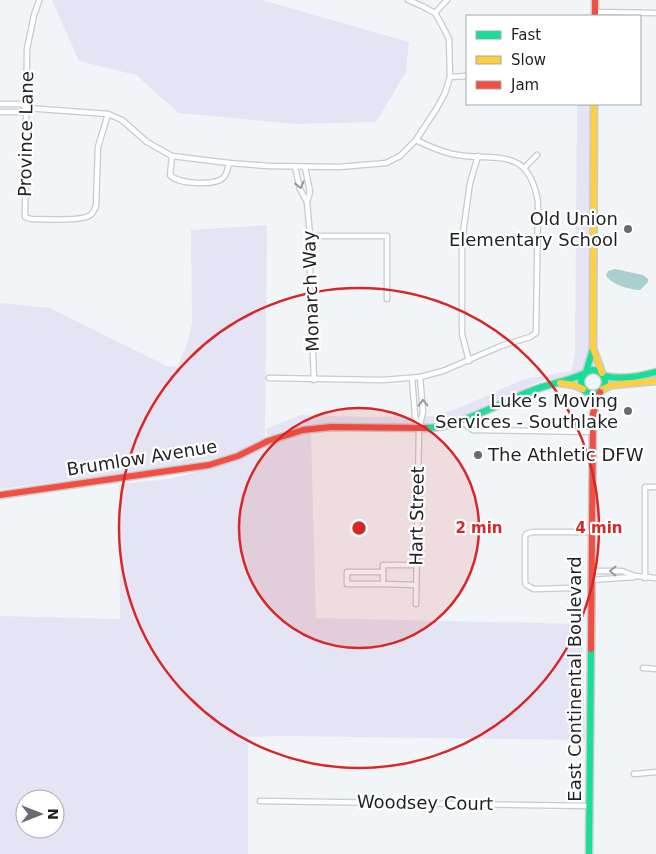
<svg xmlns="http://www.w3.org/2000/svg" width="656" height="854" font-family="'DejaVu Sans',sans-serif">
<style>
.green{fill:#e4e4f4;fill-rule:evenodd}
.water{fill:#aad0cd}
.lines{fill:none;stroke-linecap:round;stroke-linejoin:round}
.street-casing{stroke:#c8cacc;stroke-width:7}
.fast-casing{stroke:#c8cacc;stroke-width:9}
.slow-casing{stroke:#c8cacc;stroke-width:9}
.jam-casing{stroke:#c8cacc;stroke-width:9}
.street{stroke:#fdfefe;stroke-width:4.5}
.fast{stroke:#16e098;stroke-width:6}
.slow{stroke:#ffcf43;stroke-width:6}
.jam{stroke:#f24e42;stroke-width:6}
.oneway{stroke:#999b9b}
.ring{fill:none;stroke:#d62828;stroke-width:2.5}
.poi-dot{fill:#696b6e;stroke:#fff;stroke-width:2}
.labels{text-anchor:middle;stroke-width:4.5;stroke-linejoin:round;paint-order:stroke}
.street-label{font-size:18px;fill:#1f2123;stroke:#fff}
.poi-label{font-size:18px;fill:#1f2123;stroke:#fff;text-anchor:end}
.centre{fill:#d62828;stroke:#fff;stroke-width:2.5}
.ring-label{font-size:15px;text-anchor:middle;font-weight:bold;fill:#d62828;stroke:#fff;stroke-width:4.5;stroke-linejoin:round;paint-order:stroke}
</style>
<rect width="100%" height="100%" fill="#f2f5f8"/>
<g class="green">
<path d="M52,0H262L409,42L406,72L376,122L295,124L179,113L136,75L79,61Z"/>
<path d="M577,104H591L589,356C581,385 563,375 538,382L451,421L434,425L325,423L298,425L267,437L266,429L300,415L368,417L436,416L466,405L524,379L571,371L575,355Z"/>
<path d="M267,225L265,437L244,449L224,456L165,468L0,489V303L50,308L167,366L177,367L186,347L192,324L191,230Z"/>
<path d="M303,433L311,435L316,618L582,624L585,740L283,736L248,737V854H0V616L120,619L119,484L170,479L236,461L280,439ZM25,799H55V829H25Z"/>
</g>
<path class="water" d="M615,269L643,275L648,279V282L640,290C630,290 610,284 606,275L608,271Z"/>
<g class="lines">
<g class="street-casing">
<g id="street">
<path d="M39,1L34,15L27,49L25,217L31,219C44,219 75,221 86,217C92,216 94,211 96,206L98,147L108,114"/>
<path d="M595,12L656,13"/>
<path d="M435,13L447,0"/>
<path d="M450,77L467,76"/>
<path d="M0,104H21L27,108L108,114L122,120L147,142L172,156L229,163L269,166L339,167L386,163L400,156L416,140L437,108L445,93L450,77L449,39L442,25L435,13L422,6L408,0"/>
<path d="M0,112H21L27,108"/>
<path d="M172,156L170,175C177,184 215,186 223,178C227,174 228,168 229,163"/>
<path d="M295,167L300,189L307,202L310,236V335L313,354L314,380"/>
<path d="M305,167L310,192L307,202"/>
<path d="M524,168L537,155"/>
<path d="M310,236H387V299"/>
<path d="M469,361L462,334V240L470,183L478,156"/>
<path d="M269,378L383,380L420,377L443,371L501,346L530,337L536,333L538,202C528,143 494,163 452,154C440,151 428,146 416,140"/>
<path d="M412,378L415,416L419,428"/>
<path d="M463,420L467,426L473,430L593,432"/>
<path d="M591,571H622L635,576L656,578"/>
<path d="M645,578V487H656"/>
<path d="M591,580L634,577"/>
<path d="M383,584H347V572H383"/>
<path d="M416,585L383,584V565H416"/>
<path d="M570,588L534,589L526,585L525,581V537L526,534L533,532H591"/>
<path d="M416,604L419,428L423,412L420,377"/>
<path d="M643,668L656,669"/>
<path d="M634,774L656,772"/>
<path d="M260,801L590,806"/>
</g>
</g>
<g class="fast-casing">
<g id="fast">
<circle cx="593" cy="382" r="12"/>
<path d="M586,372L593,349"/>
<path d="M604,376C622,380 639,377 656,372"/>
<path d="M425,428C459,428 498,403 531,391C548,384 566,382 583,374"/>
<path d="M589,854L591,649"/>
</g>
</g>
<g class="slow-casing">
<g id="slow">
<path d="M594,104L593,348L602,373"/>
<path d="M560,383L574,385L583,389"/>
<path d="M603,389L612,385L656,381"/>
</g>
</g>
<g class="jam-casing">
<g id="jam">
<path d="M595,0V16"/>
<path d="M0,495L209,465L238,456L268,441L303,430L331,427L425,428"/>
<path d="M591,649L593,414L600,392"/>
</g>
</g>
<use href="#street" class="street"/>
<use href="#fast" class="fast"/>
<use href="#slow" class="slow"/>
<use href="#jam" class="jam"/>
</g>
<defs><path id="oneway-chevron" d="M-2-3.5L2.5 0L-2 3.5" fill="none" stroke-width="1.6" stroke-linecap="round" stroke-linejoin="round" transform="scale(1.25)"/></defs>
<g class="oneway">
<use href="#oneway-chevron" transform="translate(300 185) rotate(76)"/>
<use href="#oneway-chevron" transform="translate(423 403) rotate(-91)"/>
<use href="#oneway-chevron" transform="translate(613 571) rotate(-179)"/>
</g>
<circle cx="359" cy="528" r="120" fill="#d62828" fill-opacity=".12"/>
<g class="ring">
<circle cx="359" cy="528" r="120"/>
<circle cx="359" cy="528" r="240"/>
</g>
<g class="poi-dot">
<circle cx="628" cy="229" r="5"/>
<circle cx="628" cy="411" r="5"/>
<circle cx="478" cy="455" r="5"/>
</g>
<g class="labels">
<g class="street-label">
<text transform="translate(26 134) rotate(-89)" y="6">Province Lane</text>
<text transform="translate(311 291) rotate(-92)" y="6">Monarch Way</text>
<text transform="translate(142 458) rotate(-9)" y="6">Brumlow Avenue</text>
<text transform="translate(417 516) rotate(-89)" y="6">Hart Street</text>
<text transform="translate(575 679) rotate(-90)" y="6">East Continental Boulevard</text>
<text transform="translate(425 803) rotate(1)" y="6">Woodsey Court</text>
</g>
<g class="poi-label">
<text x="618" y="225">Old Union<tspan x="618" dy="21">Elementary School</tspan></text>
<text x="618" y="407">Luke’s Moving<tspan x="618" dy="21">Services - Southlake</tspan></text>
<text x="488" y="461" text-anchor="start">The Athletic DFW</text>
</g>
</g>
<circle cx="359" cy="528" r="8" class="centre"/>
<g class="ring-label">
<text x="479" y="533">2 min</text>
<text x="599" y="533">4 min</text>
</g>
<rect x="466" y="15" width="175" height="90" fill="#ffffff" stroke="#a5a6a7"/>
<rect x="476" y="31" width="25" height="8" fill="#16e098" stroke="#a5a6a7"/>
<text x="511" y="40" font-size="15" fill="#1f2123">Fast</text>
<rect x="476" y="56" width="25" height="8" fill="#ffcf43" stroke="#a5a6a7"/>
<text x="511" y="65" font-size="15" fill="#1f2123">Slow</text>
<rect x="476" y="81" width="25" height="8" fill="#f24e42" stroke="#a5a6a7"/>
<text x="511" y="90" font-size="15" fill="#1f2123">Jam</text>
<g transform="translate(40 814) rotate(90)"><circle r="24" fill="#ffffff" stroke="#a5a6a7"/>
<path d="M0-4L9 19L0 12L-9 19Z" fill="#696b6e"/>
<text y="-8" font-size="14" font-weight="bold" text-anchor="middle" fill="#1f2123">N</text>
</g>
</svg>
